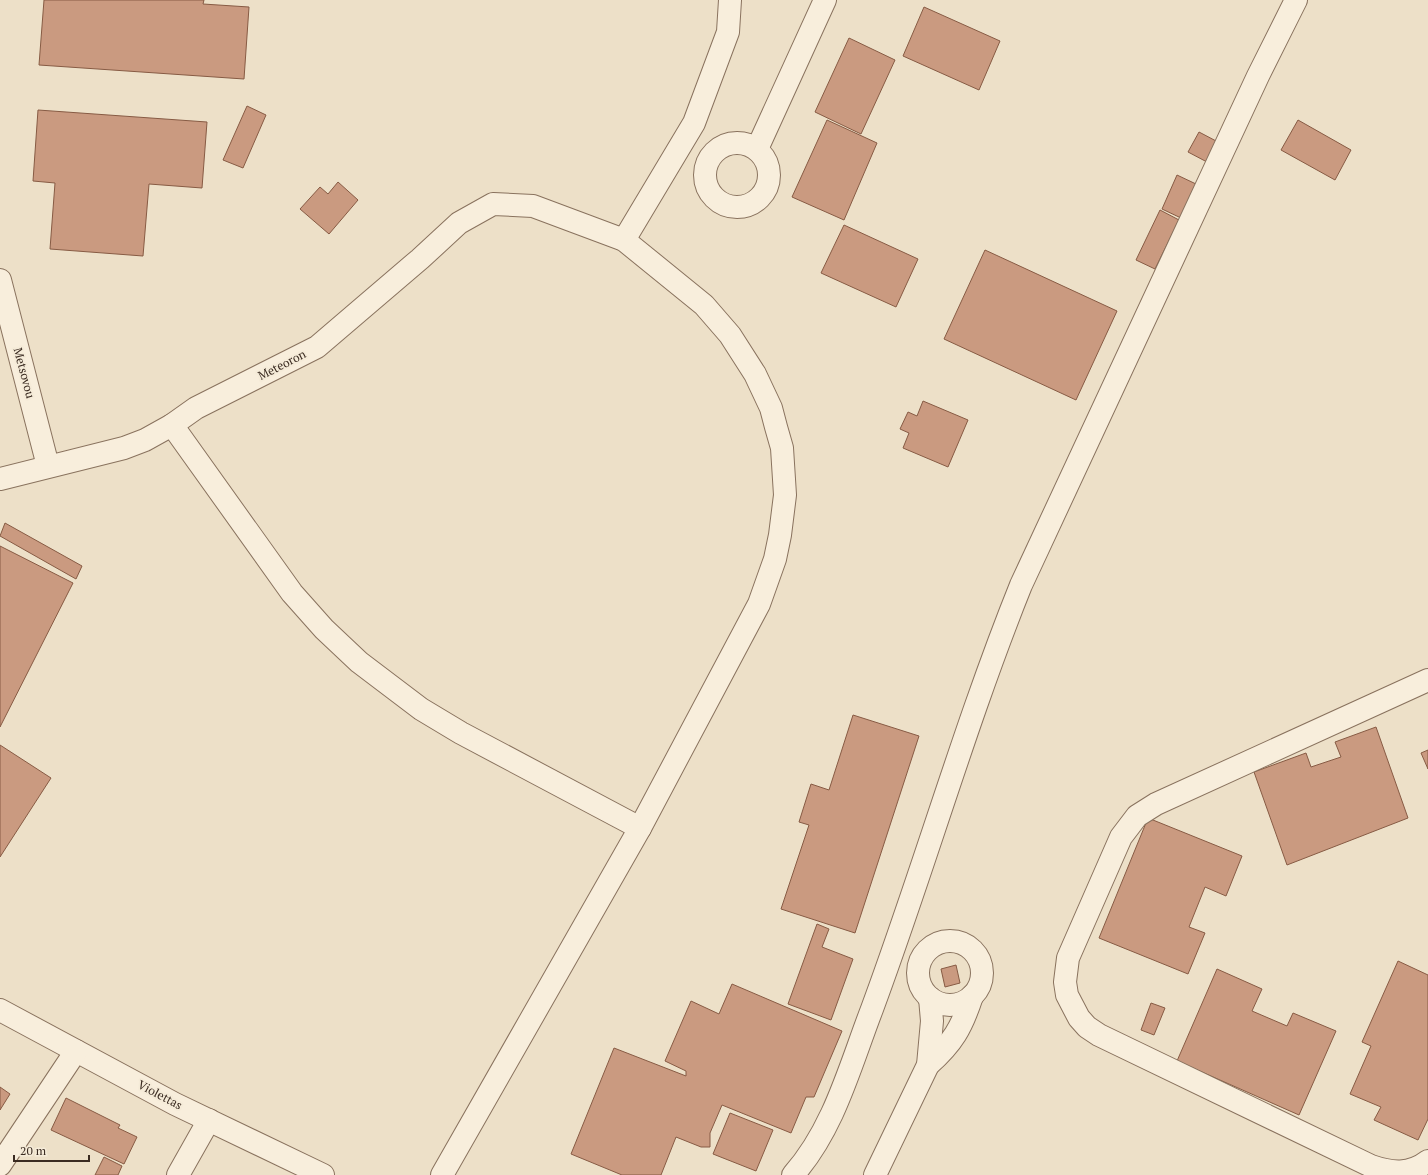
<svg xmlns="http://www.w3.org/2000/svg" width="1428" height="1175" font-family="'PT Serif',serif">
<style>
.building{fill:#ca9a80;stroke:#875b44}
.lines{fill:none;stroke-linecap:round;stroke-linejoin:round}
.minor-casing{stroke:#89725e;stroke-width:24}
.minor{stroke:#f8eedc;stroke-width:22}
.labels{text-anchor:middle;stroke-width:4;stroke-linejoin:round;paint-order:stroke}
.street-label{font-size:12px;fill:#3a2b21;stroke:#f5ebd8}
</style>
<rect width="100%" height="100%" fill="#ede0c8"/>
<g class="building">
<path d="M44,0H204L203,4L249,7L244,79L39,65Z"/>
<path d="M924,7L1000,41L979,90L903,56Z"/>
<path d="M849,38L895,60L861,134L815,112Z"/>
<path d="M247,106L266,115L243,168L223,160Z"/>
<path d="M38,110L207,122L202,188L149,184L143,256L50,249L55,183L33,181Z"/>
<path d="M827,120L877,143L844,220L792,197Z"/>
<path d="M1298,120L1351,150L1335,180L1281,150Z"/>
<path d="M1199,132L1218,142L1207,162L1188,152Z"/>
<path d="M1177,175L1196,184L1181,218L1162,209Z"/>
<path d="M338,182L358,200L329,234L300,209L320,187L328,194Z"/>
<path d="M1160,210L1179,220L1155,269L1136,260Z"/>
<path d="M844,225L918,259L896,307L821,273Z"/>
<path d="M985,250L1117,311L1076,400L944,339Z"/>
<path d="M923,401L968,420L948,467L903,448L909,433L900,429L908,412L917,416Z"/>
<path d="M5,523L82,566L76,579L0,536Z"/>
<path d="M0,546L73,583L0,727Z"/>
<path d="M853,715L919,736L855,933L781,909L809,825L799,822L811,784L829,790Z"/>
<path d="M1376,727L1408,818L1287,865L1254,772L1306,753L1311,767L1341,757L1335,742Z"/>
<path d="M0,745L51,778L0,857Z"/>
<path d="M1428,750V769L1421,753Z"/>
<path d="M1148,818L1242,856L1226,896L1205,887L1189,927L1205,933L1188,974L1099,938Z"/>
<path d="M817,924L829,929L822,947L853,959L831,1020L788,1004Z"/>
<path d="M1398,961L1428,975V1119L1418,1140L1374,1120L1381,1107L1350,1094L1371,1046L1362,1042Z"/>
<path d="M956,965L960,983L945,987L941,969Z"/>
<path d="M1217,969L1262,989L1252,1011L1287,1026L1293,1013L1336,1031L1299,1115L1177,1061Z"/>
<path d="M732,984L842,1031L814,1097H806L791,1133L722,1105L710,1133V1147H701L676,1137L661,1175H622L571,1154L614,1048L686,1076V1071L665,1061L691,1001L719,1014Z"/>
<path d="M1151,1003L1165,1008L1154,1035L1141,1030Z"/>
<path d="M0,1087L10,1094L0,1110Z"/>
<path d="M66,1098L120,1125L118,1128L137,1137L124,1164L51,1130Z"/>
<path d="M730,1113L773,1130L756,1171L713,1154Z"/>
<path d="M104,1157L122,1166L118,1175H95Z"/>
</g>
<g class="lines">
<g class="minor-casing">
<g id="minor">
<circle cx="737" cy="175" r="32"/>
<path d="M757,149L825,0"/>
<path d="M624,240L694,123L728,32L730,0"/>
<path d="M0,280L48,466"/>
<path d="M172,425L292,593L324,629L359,662L421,709L461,733L640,828"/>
<path d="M0,479L124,448L145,440L172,425L196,408L317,347L420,259L459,223L493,204L533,206L624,240L704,305L730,335L755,374L771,408L776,427L782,448L785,495L780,535L775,559L759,604L640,828L442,1175"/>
<path d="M1428,680L1156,804L1137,816L1121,837L1068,958L1065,982L1067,995L1079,1018L1087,1027L1099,1035L1371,1166C1391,1173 1410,1175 1428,1161"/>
<circle cx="950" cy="973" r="32"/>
<path d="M0,1010L175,1104L323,1175"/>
<path d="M928,1065C953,1043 962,1027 972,996"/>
<path d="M0,1165L76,1051"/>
<path d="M178,1175L209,1120"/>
<path d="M793,1175C834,1129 850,1066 872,1009C924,869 965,724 1021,585L1258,76L1296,0"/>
<path d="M875,1175L928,1065L932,1021L930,998"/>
</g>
</g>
<use href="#minor" class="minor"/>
</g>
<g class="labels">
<g class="street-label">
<text transform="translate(282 365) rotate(-27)" y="4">Meteoron</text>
<text transform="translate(24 373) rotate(75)" y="4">Metsovou</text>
<text transform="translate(160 1095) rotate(28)" y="4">Violettas</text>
</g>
</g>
<path d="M14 1155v6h75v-6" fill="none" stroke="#3a2b21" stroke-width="2"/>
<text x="20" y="1155" font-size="12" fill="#3a2b21" stroke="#f5ebd8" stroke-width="3" paint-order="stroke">20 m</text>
</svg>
